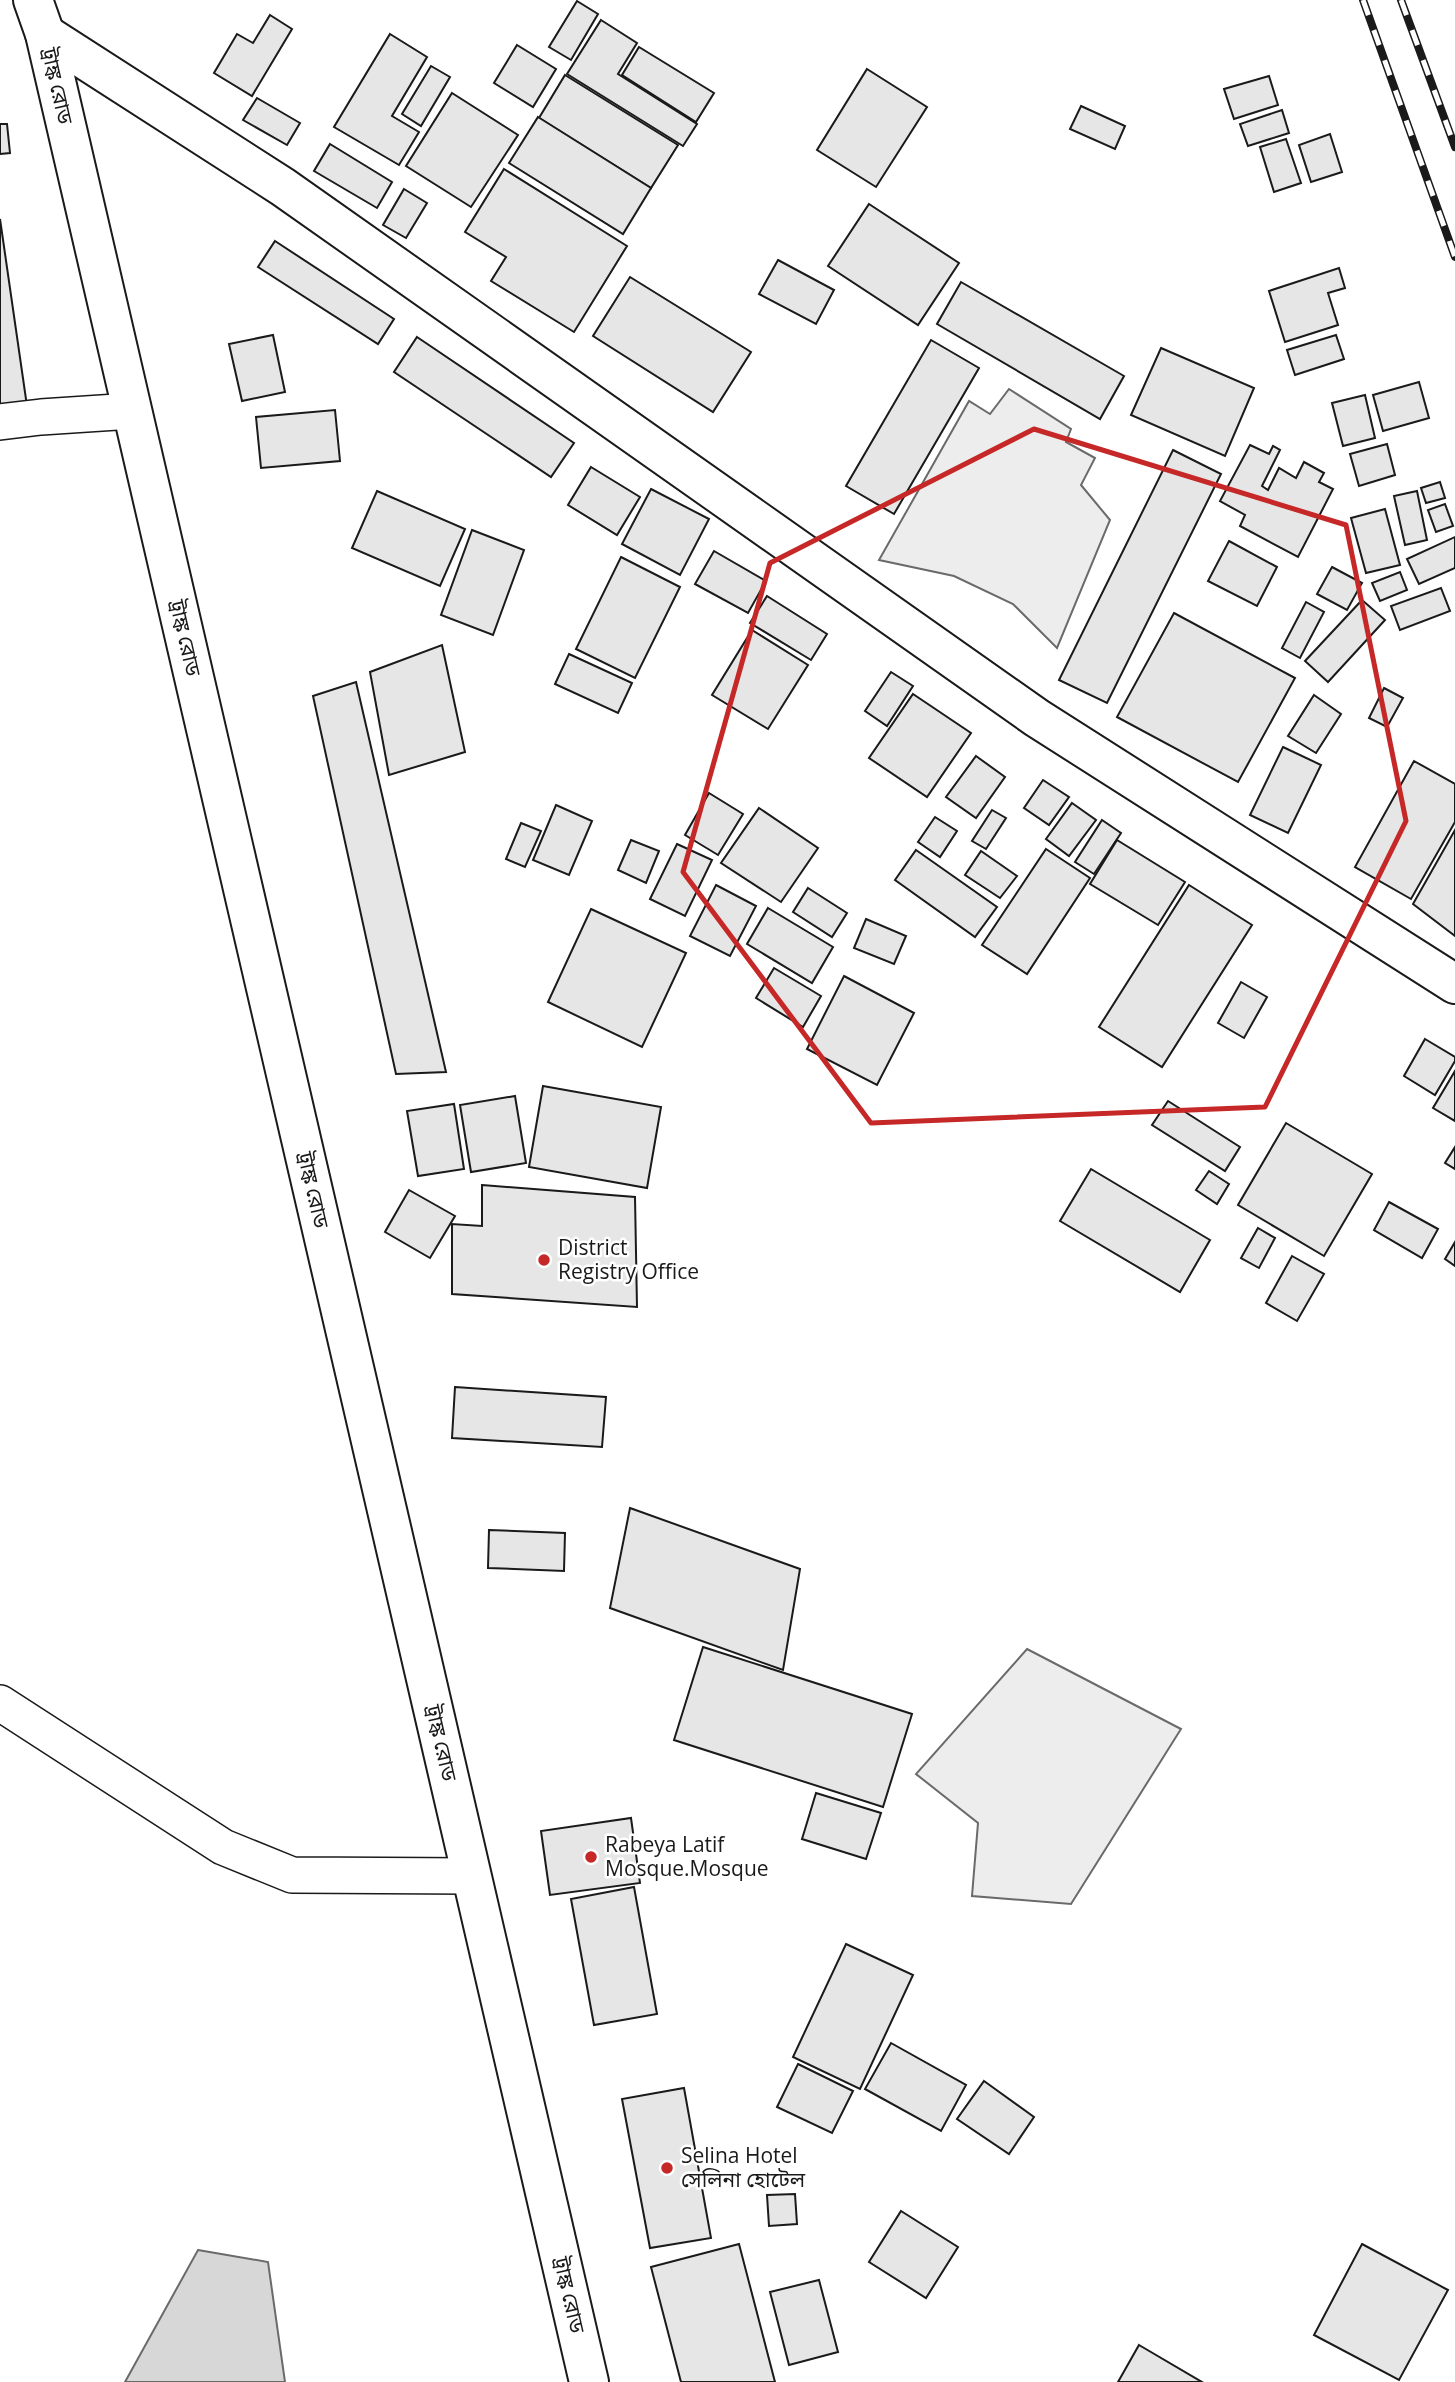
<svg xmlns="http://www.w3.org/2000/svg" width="1455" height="2382" font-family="'Open Sans','Noto Sans Bengali',sans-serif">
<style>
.built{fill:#ededed;stroke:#6a6a6a;stroke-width:2}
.water{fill:#d7d7d7;stroke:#6a6a6a;stroke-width:2}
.building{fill:#e6e6e6;stroke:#1a1a1a;stroke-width:2}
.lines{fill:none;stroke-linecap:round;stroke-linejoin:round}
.minor-casing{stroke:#1a1a1a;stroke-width:38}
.secondary-casing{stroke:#1a1a1a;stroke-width:42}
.minor{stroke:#fff;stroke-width:35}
.secondary{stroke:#fff;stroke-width:38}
.rail-casing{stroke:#1a1a1a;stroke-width:8}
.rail{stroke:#fff;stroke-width:5;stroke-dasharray:16;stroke-linecap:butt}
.marked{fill:none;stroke:#c62828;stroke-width:5;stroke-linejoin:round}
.poi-dot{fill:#c62828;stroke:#fff;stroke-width:2.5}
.labels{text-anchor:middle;stroke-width:5;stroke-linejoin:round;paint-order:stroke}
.street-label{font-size:21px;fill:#1a1a1a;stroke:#fff}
.poi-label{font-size:21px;fill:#1a1a1a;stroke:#fff;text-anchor:start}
</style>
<rect width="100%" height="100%" fill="#fff"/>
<g class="built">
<path d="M1009,389L1071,429L1066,442L1095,458L1081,485L1110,520L1057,648L1013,604L954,576L879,560L969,401L990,414Z"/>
<path d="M1027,1649L1181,1729L1071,1904L972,1896L978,1823L916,1774Z"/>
</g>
<path class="water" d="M198,2250L268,2262L285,2382H125Z"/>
<g class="building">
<path d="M577,1L598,14L571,60L549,47Z"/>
<path d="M270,15L292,29L252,96L214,73L237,34L253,43Z"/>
<path d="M601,20L637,43L618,74L697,124L683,146L567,74Z"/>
<path d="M390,34L427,57L392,116L419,132L399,165L334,127Z"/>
<path d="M517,45L556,69L533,107L494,83Z"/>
<path d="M639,47L714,93L696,122L622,75Z"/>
<path d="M431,66L450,77L421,126L402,114Z"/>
<path d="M867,69L927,107L876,187L817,150Z"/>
<path d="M565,75L678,145L651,188L539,118Z"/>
<path d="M1269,76L1278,105L1234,119L1224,89Z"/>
<path d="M452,93L518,135L471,207L406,166Z"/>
<path d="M257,98L300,123L287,145L243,120Z"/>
<path d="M1081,106L1125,126L1115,149L1070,129Z"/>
<path d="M1282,110L1289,133L1248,146L1240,124Z"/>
<path d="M538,117L651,188L623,234L509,163Z"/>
<path d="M0,124H7L10,153L0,154Z"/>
<path d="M1330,134L1342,172L1311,182L1299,145Z"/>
<path d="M1286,139L1301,183L1274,192L1260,147Z"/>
<path d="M330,144L392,182L377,208L314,171Z"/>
<path d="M504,169L627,246L574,332L491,281L506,257L465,232Z"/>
<path d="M404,189L427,203L406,238L383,225Z"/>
<path d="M869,204L959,263L918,325L828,266Z"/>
<path d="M0,219L28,413L0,417Z"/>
<path d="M275,241L394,319L378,344L258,267Z"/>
<path d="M778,260L834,290L816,324L759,294Z"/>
<path d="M1339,268L1345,288L1328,293L1338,325L1285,342L1269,291Z"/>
<path d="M630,277L751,352L713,412L593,336Z"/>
<path d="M961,282L1124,376L1100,419L937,324Z"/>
<path d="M273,335L285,392L242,401L229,344Z"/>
<path d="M1336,335L1344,359L1295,375L1287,350Z"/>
<path d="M417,337L574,443L551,477L394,372Z"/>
<path d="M931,340L979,368L894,514L846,486Z"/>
<path d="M1161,348L1254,388L1225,456L1131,415Z"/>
<path d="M1419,382L1429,418L1383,431L1373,395Z"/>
<path d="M1365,395L1375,438L1343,446L1332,403Z"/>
<path d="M335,410L340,461L261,468L256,417Z"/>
<path d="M1387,444L1395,475L1359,486L1350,454Z"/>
<path d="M1250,445L1269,454L1273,446L1280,450L1262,486L1268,490L1279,468L1296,478L1304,462L1324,473L1319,482L1333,489L1298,557L1240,526L1245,515L1220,501Z"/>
<path d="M1173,450L1221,474L1107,703L1059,680Z"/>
<path d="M591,467L640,497L617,535L568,505Z"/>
<path d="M1440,482L1445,498L1426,503L1421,488Z"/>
<path d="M651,489L709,519L680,575L622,544Z"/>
<path d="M377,491L465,529L440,586L352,548Z"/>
<path d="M1417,491L1427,540L1405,545L1394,496Z"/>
<path d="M1445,504L1453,526L1436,532L1428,510Z"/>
<path d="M1385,509L1400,565L1366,573L1351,518Z"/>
<path d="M472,530L524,550L493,635L441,615Z"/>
<path d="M1455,537V568L1419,584L1407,559Z"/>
<path d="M1229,541L1277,567L1257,606L1208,581Z"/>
<path d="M714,551L766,581L748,613L695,584Z"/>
<path d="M621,557L680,587L635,678L576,649Z"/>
<path d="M1332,567L1362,583L1347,610L1317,594Z"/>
<path d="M1400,572L1407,590L1380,601L1372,583Z"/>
<path d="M1441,588L1450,611L1400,630L1391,606Z"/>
<path d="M767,596L827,634L811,660L750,623Z"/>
<path d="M1362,600L1385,620L1328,682L1305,661Z"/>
<path d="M1306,602L1324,612L1300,658L1282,648Z"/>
<path d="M1174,613L1295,678L1238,782L1117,717Z"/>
<path d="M752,630L808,665L768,729L712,695Z"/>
<path d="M442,645L465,752L389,775L370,672Z"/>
<path d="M569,654L632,683L618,713L555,684Z"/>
<path d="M891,672L913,686L887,726L865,711Z"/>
<path d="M356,682L446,1072L396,1074L313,696Z"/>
<path d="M1384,688L1403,698L1387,727L1369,718Z"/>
<path d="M913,694L971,733L927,797L869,758Z"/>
<path d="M1314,695L1341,714L1316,753L1288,736Z"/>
<path d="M1283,747L1321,765L1288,833L1250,815Z"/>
<path d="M976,756L1005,777L976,818L946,797Z"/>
<path d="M1414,761L1455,784V822L1411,899L1355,867Z"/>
<path d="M1043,780L1069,797L1049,825L1024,808Z"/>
<path d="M709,793L743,814L718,855L685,835Z"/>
<path d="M1072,803L1096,820L1069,856L1046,839Z"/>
<path d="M556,805L592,821L569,875L533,860Z"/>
<path d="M759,808L818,848L781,902L721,863Z"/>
<path d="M992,810L1006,818L986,849L972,841Z"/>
<path d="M935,817L957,831L940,857L918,842Z"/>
<path d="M1102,820L1121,833L1094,874L1075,862Z"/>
<path d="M521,823L541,831L525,867L506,859Z"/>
<path d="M1455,830V936L1413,904Z"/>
<path d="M631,840L659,851L646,883L618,870Z"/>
<path d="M1117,840L1185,882L1158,925L1090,884Z"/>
<path d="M677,844L712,860L685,916L650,899Z"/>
<path d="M1046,849L1090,878L1027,974L982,945Z"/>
<path d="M916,850L997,907L975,937L895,880Z"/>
<path d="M981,851L1017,876L1000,898L965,875Z"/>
<path d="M716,885L756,906L730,956L690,936Z"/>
<path d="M1189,885L1252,925L1162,1067L1099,1027Z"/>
<path d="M808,888L847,913L832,937L793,912Z"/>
<path d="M768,908L833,947L812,983L747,944Z"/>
<path d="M591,909L686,953L642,1047L548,1002Z"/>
<path d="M866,919L906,936L894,964L854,948Z"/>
<path d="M774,968L821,996L803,1027L756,998Z"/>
<path d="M844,976L914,1013L877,1085L807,1049Z"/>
<path d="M1241,982L1267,997L1244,1038L1218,1023Z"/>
<path d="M1425,1039L1455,1057V1061L1435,1095L1404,1076Z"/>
<path d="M1455,1071V1121L1433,1108Z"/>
<path d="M543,1086L661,1107L647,1188L529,1167Z"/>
<path d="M515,1096L526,1163L471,1172L460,1105Z"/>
<path d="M1168,1101L1240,1147L1225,1171L1152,1125Z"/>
<path d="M454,1104L464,1169L418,1176L407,1111Z"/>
<path d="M1286,1123L1372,1174L1324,1256L1238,1205Z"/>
<path d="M1455,1147V1169L1445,1163Z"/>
<path d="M1091,1169L1210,1240L1180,1292L1060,1221Z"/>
<path d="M1209,1171L1229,1184L1217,1204L1196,1190Z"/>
<path d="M482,1185L635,1197L637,1307L452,1294V1224L482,1226Z"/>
<path d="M409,1190L455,1216L430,1258L385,1232Z"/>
<path d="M1389,1202L1438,1229L1422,1258L1374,1230Z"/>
<path d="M1258,1228L1275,1238L1259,1268L1241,1258Z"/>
<path d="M1455,1242V1266L1445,1259Z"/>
<path d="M1292,1256L1324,1274L1297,1321L1266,1303Z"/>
<path d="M455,1387L606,1397L602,1447L452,1438Z"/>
<path d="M630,1508L800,1569L783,1670L610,1608Z"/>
<path d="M489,1530L565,1533L564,1571L488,1568Z"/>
<path d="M703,1647L912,1714L883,1807L674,1740Z"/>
<path d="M816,1793L881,1813L866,1859L802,1839Z"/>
<path d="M631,1818L640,1883L550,1895L541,1831Z"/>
<path d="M634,1887L657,2014L594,2025L571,1899Z"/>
<path d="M846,1944L913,1975L860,2089L793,2057Z"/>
<path d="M891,2043L966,2085L941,2131L865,2089Z"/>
<path d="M798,2064L853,2091L832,2133L777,2107Z"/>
<path d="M984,2081L1034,2117L1009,2154L957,2119Z"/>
<path d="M684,2088L711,2238L650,2248L622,2099Z"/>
<path d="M795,2194L797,2224L769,2226L767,2195Z"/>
<path d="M901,2211L958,2247L926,2298L869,2262Z"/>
<path d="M739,2244L775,2382H681L651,2267Z"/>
<path d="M1362,2244L1448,2290L1399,2380L1314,2335Z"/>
<path d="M819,2280L838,2352L789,2365L770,2292Z"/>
<path d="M1139,2345L1202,2382H1118Z"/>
</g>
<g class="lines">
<g class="minor-casing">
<g id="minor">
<path d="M0,422L41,417L132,411"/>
<path d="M0,1703L223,1847L292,1875L471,1876"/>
</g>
</g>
<g class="secondary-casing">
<g id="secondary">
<path d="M33,0L45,34L589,2382"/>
<path d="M45,34L283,187L1037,718L1455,984"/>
</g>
</g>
<use href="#minor" class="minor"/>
<use href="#secondary" class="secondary"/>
<g class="rail-casing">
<g id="rail">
<path d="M1363,0L1455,257"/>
<path d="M1401,0L1455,147"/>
</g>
</g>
<use href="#rail" class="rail"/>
</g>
<path class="marked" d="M1034,429L1346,525L1406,821L1265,1107L871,1123L683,872L770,563Z"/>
<g class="poi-dot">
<circle cx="544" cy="1260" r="7"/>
<circle cx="591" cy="1857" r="7"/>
<circle cx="667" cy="2168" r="7"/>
</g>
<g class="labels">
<g class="street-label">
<text transform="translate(57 86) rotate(77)" y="7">ট্রাঙ্ক রোড</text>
<text transform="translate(185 638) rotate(77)" y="7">ট্রাঙ্ক রোড</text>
<text transform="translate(313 1190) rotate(77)" y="7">ট্রাঙ্ক রোড</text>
<text transform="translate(441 1743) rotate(77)" y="7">ট্রাঙ্ক রোড</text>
<text transform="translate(569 2295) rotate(77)" y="7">ট্রাঙ্ক রোড</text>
</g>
<g class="poi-label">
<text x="558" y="1255">District<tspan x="558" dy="24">Registry Office</tspan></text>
<text x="605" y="1852">Rabeya Latif<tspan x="605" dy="24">Mosque.Mosque</tspan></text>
<text x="681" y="2163">Selina Hotel<tspan x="681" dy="24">সেলিনা হোটেল</tspan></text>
</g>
</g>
</svg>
